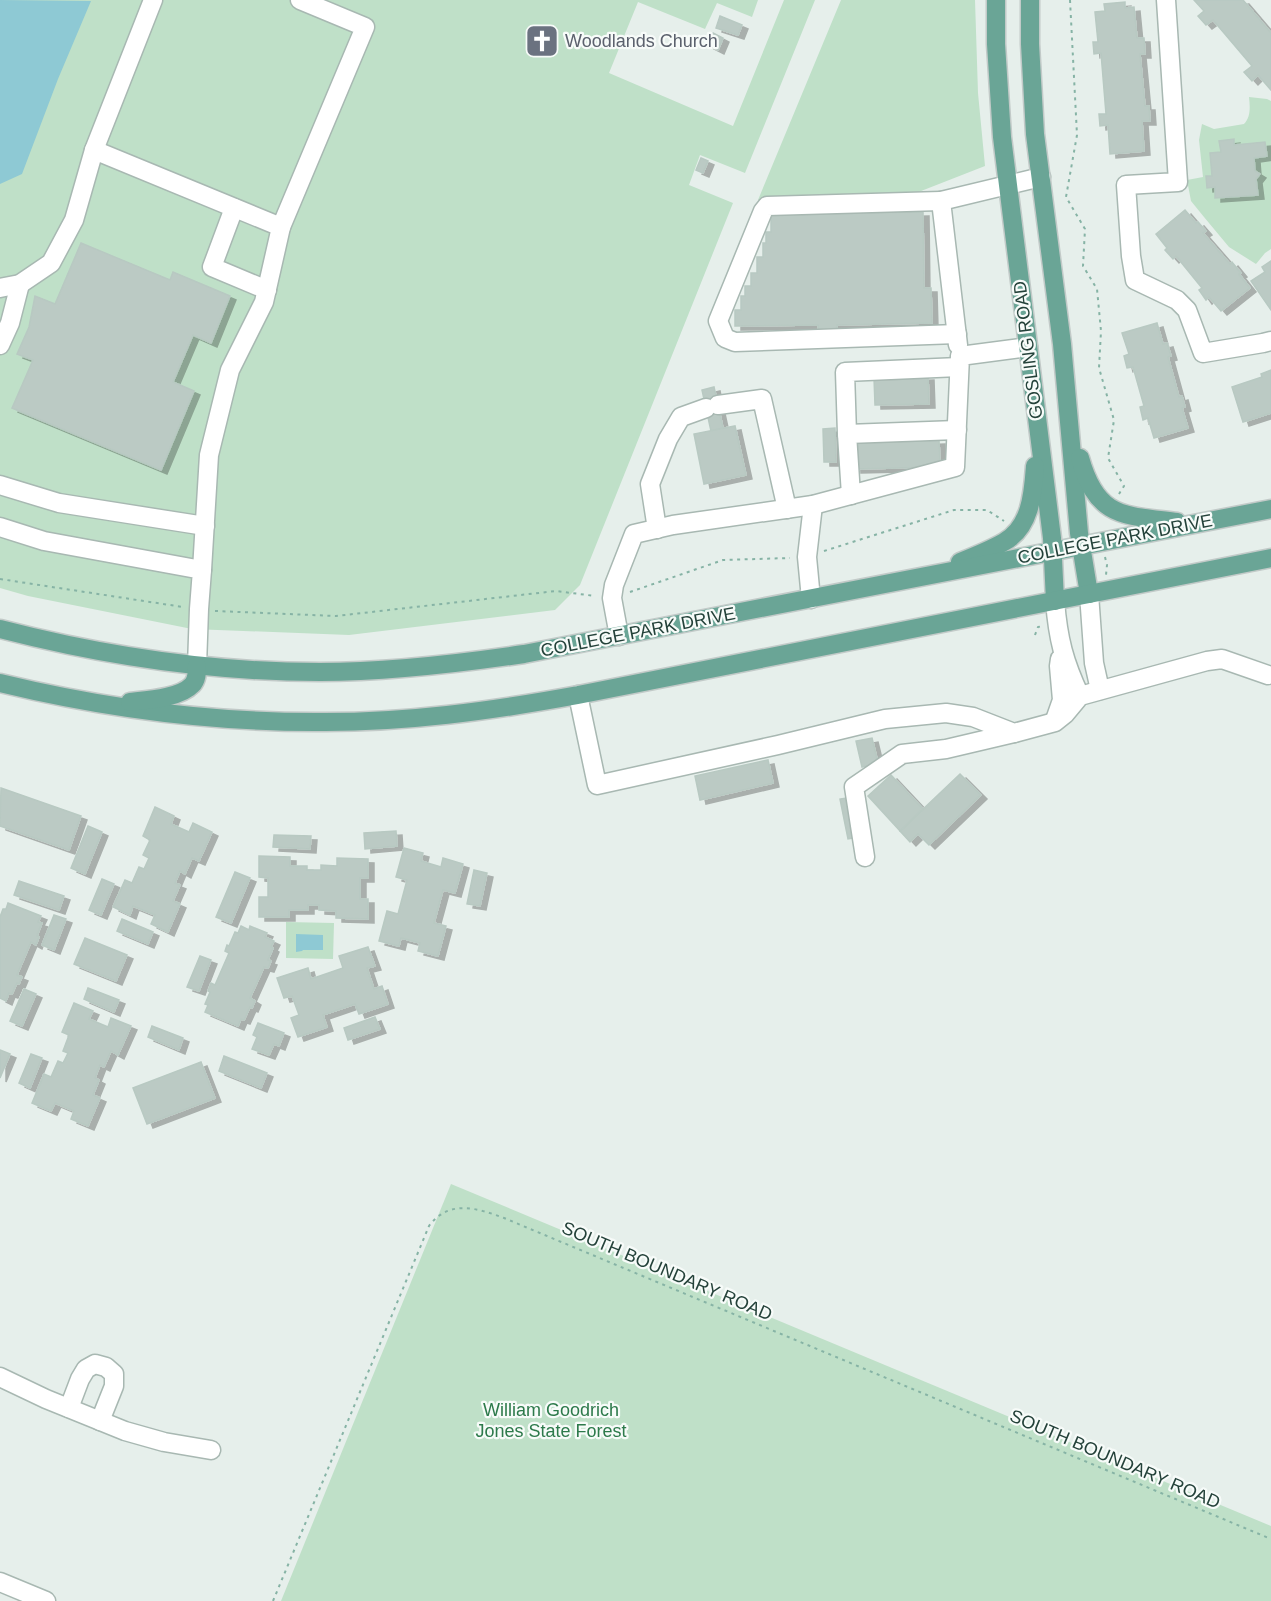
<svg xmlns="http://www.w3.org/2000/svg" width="1271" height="1601" font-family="Helvetica,sans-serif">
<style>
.green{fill:#bfe0c8}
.water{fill:#8ec9d4}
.building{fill:#bbcac4;stroke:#b8c9c2;stroke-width:1.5;filter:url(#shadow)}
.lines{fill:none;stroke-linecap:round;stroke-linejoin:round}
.minor-casing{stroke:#a8b8b2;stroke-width:21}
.major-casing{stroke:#c2cac8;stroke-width:21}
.path{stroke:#86b3a5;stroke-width:2;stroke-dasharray:3 4.5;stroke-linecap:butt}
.minor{stroke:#fff;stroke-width:18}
.major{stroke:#6aa596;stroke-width:18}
.labels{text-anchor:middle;stroke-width:4.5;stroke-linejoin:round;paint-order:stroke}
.worship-label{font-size:18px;fill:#5b616d;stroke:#f7fbf9;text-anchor:start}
.street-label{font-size:18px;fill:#24423a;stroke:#f7fbf9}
.park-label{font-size:18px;fill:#2d7a4b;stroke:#f7fbf9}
</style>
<defs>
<filter id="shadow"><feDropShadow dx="6" dy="4" stdDeviation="0" flood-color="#0004"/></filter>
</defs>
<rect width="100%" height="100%" fill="#e6efeb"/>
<g class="green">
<path d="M0,0H758L752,17L717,3L705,29L638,2L609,73L733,126L784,0H815L745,173L700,155L689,185L733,203L580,585L555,610L349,635L192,629L28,596L0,588Z"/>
<path d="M841,0H975L978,93L985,166L916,193L758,200Z"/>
<path d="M1249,97L1267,99L1271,101V249L1265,253L1256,264L1229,247L1204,217L1191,201L1187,180L1203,177L1199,140L1202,124L1214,129L1244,124C1251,117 1250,106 1249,97Z"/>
<path d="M286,922L334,923L333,959L286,958Z"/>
<path d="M451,1184L1271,1526V1601H281Z"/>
</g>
<g class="water">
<path d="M0,0L91,1L58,79L22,174L0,184Z"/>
<path d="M296,934L323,935V950H303L302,951L296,952Z"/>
</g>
<g class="building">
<path d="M1194,0H1243L1271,33V90L1258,75L1252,81L1244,72L1252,66L1213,20L1206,25L1198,16L1204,11Z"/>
<path d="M1125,2V8L1134,7L1137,38H1144L1145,54H1140L1145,106H1149L1150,121H1142L1144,151L1110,154L1108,125L1100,126L1099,114H1106L1101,53L1094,54L1093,42H1098L1095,12L1105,11L1104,4Z"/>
<path d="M720,16L742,25L738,35L716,28Z"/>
<path d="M713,33L723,38L718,50L708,45Z"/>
<path d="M1234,139V145L1265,142L1267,156L1254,158L1255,171L1260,174L1256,179L1258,195L1215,198V187L1207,188L1206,176H1212L1210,153L1221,152L1219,141Z"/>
<path d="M701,158L708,161L703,173L696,170Z"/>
<path d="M1185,210L1196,223L1198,222L1206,231L1203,233L1230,264L1232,262L1241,273L1239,274L1250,288L1221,311L1209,297L1206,300L1199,290L1202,288L1176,256L1173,259L1165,250L1167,248L1156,234Z"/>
<path d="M923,212L924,288H931L932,323L837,325V335H819L818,325L735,326V310H741V296H745V286H751V273H757V257H763V243H766V232H771V215Z"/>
<path d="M81,243L170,280L173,272L230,296L211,343L193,335L173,382L194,391L161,470L12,408L33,360L17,354L29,327L35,296L55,304Z"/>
<path d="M1271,261V310L1251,281L1265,272L1262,267Z"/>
<path d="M1157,323L1163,344L1167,343L1171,356L1168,357L1179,397L1182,396L1185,407L1182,408L1188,428L1154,438L1148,418L1143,420L1140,407L1144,406L1133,367L1127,368L1124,356L1129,354L1122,333Z"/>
<path d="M1271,370V413L1243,422L1232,387L1262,377L1261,374Z"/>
<path d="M928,376L929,404L875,405L874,378Z"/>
<path d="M714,387L723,428L711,431L702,390Z"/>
<path d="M735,426L746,475L704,484L694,434Z"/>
<path d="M835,428L836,462H824L823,429Z"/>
<path d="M939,440L940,467L855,469L854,443Z"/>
<path d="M872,738L878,763L862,767L856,741Z"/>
<path d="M768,760L773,783L700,800L695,776Z"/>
<path d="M960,774L981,795L929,845L918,834L910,842L900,831Z"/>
<path d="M891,775L923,809L900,831L868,796Z"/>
<path d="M1,788L81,816L69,850L0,826Z"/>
<path d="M846,798L854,838L848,839L840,799Z"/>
<path d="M155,807L174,816L171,824L189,832L193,823L212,832L199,861L192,858L185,874L180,871L175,883L180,885L173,901L180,904L168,932L151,924L155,915L133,906L130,915L113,907L125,880L132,883L139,867L144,869L149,858L143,855L150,840L143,836Z"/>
<path d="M88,826L102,832L85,874L71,868Z"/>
<path d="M396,831L397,846L365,849L364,833Z"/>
<path d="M274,835L311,836L310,849L273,847Z"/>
<path d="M404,848L423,853L421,861L441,867L443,858L463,864L455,893L443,890L434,923L446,926L438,956L418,951L420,943L401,938L399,946L379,941L387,911L398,914L407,880L396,877Z"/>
<path d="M259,856L290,857V866H307V870H321V865L337,866V858L368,859V878H360V899H368V919L336,918V911L319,910V905H308V910H289V917H259V897H268V878L259,877Z"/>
<path d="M474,870L487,873L480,906L467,904Z"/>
<path d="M235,872L250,878L231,923L216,917Z"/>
<path d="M102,879L114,884L101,915L89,910Z"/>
<path d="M19,881L64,896L59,910L14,895Z"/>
<path d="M8,903L41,916L38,922L42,923L37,936L39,937L36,945L31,942L17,975L22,977L19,984L17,983L12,994L9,993L6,1001L0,998V917L3,909H6Z"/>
<path d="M54,915L66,919L54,950L42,945Z"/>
<path d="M122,919L153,932L148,944L117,931Z"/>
<path d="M241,926L249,930L250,926L267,933L265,937L274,941L271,947L273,948L268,960L271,961L268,968L264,967L250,998L255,1001L252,1008L250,1007L244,1020L241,1019L238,1026L205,1012L208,1005L205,1004L210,992L208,991L211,983L215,985L229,953L225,951L227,945L229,946L235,932L238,933Z"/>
<path d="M85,938L127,955L116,981L74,964Z"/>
<path d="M368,947L375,966L367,968L374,989L382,986L388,1004L359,1014L355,1004L323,1015L327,1027L298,1037L291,1018L299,1015L292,996L284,998L277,978L308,968L311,979L343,968L339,956Z"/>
<path d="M200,956L211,960L199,991L187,987Z"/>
<path d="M88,988L119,1000L114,1012L84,999Z"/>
<path d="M24,989L36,994L22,1026L10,1021Z"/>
<path d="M74,1003L93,1011L89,1019L108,1027L111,1018L131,1026L118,1055L111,1051L104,1067L100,1065L95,1078L99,1080L93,1095L100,1098L88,1126L71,1119L74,1111L55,1103L51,1111L32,1103L44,1074L51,1077L58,1061L63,1063L68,1053L63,1051L69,1035L62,1032Z"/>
<path d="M375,1017L380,1029L348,1040L344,1028Z"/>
<path d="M258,1023L284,1033L279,1046L274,1044L269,1055L252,1049L257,1037L253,1035Z"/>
<path d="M152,1026L183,1038L179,1050L148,1037Z"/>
<path d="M0,1050L10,1054L0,1078Z"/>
<path d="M31,1054L42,1058L30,1088L19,1083Z"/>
<path d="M224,1056L267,1073L261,1088L219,1071Z"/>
<path d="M201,1062L215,1098L147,1124L133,1088Z"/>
</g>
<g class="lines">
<g class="minor-casing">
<g id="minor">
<path d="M1166,0L1178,182L1126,185L1131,256L1135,280L1177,300L1187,310L1203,353L1263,343L1271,341"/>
<path d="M94,150L153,0"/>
<path d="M941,201L767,206L763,211L718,321L725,338L735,342L957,334"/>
<path d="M234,208L212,267L267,290"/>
<path d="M281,227L365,27L300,0"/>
<path d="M0,288L20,284L51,263L74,220L94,150L281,227L264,302L230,370L209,455L202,570"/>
<path d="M0,345L10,323L20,284"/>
<path d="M958,345L941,201L1041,177"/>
<path d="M718,405L762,399L787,509"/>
<path d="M847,434L845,372L959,367"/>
<path d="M0,485L59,503L205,526"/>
<path d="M851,495L847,434L957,430"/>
<path d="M0,527L44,541L202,570L199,609L197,666"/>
<path d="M657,529L650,484L668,439L681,417L706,408"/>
<path d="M1089,594L1094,663L1100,690"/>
<path d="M811,599L807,557L813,505"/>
<path d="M1055,601C1058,639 1064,662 1080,696"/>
<path d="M619,636L612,598L614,585L634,534L673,525L813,505L955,467L960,356L1028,347"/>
<path d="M578,695L597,785L778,745L885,719L946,713L973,717L1014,733L1055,722L1065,714L1080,696L1207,661L1222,659L1268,675"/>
<path d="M1055,720L1062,700L1059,666L1060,659"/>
<path d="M865,857L854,787L902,754L946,749L1014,733"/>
<path d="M0,1377L46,1399L125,1431L164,1442L211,1450"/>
<path d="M69,1408L80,1379L86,1369L95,1364L106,1367L114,1374V1386L100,1421"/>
<path d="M0,1582L46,1601"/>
</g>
</g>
<g class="major-casing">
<g id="major">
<path d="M996,0V44L1002,137L1052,538L1055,601"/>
<path d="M1030,0V44L1035,134L1062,344L1079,533L1089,594"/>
<path d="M1080,458C1097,518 1122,515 1177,522"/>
<path d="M960,562C975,556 990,550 1004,542C1031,527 1033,493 1035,466"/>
<path d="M0,629C104,656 212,672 320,672C388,672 456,664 524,654L1271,509"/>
<path d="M0,683C103,708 209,722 315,722C404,723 491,711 578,695L1271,558"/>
<path d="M130,702C147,700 180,698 192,685C197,680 197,673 197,666"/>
</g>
</g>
<g class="path">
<path d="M1070,0L1077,135L1066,197L1085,229L1083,266L1097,289L1101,331L1099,368L1114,420L1108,458L1124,486L1119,494"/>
<path d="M824,551L954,510H987L1004,521"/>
<path d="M1105,557L1107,565L1106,575"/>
<path d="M0,579L183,607"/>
<path d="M630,592L723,560L790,558"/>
<path d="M215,611L336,616L556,591L595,596"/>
<path d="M1035,635L1038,627L1043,626"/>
<path d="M273,1601L429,1226C449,1199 477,1208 504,1218L1271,1539"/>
</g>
<use href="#minor" class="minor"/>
<use href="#major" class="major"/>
</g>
<defs>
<g id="church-square" transform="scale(1.725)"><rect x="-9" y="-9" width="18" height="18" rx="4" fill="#6b7280" stroke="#f7fbf9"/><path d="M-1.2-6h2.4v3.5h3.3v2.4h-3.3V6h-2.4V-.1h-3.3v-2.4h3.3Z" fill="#fff"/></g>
</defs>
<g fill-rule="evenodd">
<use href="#church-square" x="542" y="41"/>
</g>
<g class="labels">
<g class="worship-label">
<text x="565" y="47">Woodlands Church</text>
</g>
<g class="street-label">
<text transform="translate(1028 350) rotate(-97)" y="6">GOSLING ROAD</text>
<text transform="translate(1115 539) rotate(-11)" y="6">COLLEGE PARK DRIVE</text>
<text transform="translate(638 632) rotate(-11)" y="6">COLLEGE PARK DRIVE</text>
<text transform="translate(667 1271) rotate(23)" y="6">SOUTH BOUNDARY ROAD</text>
<text transform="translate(1115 1459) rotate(23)" y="6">SOUTH BOUNDARY ROAD</text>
</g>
<g class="park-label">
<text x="551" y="1416">William Goodrich<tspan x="551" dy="21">Jones State Forest</tspan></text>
</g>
</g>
</svg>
